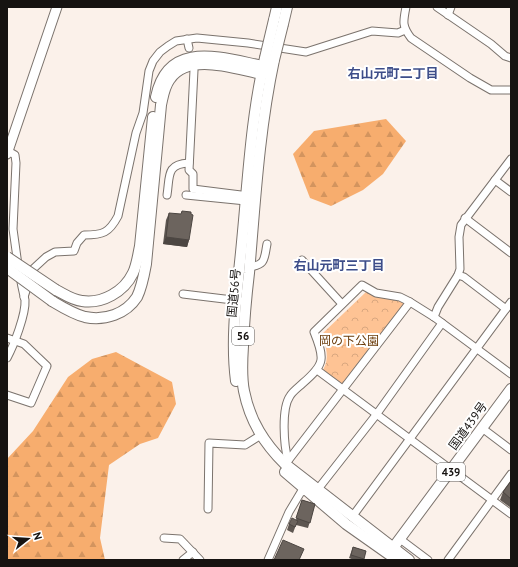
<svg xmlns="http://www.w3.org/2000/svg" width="518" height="567" font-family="'PT Sans','Noto Sans JP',sans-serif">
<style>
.forest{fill:url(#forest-firs)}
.park{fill:url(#park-crowns)}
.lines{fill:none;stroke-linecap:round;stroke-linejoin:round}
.minor-casing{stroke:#7b736d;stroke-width:9}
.major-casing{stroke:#7b736d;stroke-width:11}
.highway-casing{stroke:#7b736d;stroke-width:12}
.minor{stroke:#fff;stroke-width:7}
.major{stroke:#fff;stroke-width:9}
.highway{stroke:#fff;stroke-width:10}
.highway-bridge-casing{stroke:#7b736d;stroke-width:12;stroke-linecap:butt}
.highway-bridge{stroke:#fff;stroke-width:10}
.wall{fill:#5d5651}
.shaded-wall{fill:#4c4642}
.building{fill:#6c645e;stroke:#4c4642}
.labels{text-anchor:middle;stroke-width:4;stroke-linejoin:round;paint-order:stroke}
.shield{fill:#fff;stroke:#5c5a58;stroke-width:1}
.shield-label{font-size:11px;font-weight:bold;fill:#161311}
.street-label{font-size:12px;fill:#161311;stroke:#fff}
.park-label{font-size:12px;fill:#6a3b09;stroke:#fff}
.neighbourhood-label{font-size:13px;font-weight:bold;fill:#3d4d89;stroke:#fff}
</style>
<defs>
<pattern id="forest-firs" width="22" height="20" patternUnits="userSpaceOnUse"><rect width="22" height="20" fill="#f7ad6e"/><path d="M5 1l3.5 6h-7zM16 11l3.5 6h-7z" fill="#d3945e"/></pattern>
<pattern id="park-crowns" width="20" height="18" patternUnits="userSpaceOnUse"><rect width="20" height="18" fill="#fec394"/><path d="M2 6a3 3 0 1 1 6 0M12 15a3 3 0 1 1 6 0" fill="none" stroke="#d9a77f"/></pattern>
</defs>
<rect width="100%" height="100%" fill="#fbf1ea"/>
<g class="forest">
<path d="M386,119L406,141L383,174L363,190L331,206L310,198L293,154L314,131Z"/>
<path d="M116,352L172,382L176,404L158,438L140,444L109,465L100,538L105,560H7V459L33,431L68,377L92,359Z"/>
</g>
<path class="park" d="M367,291L375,296L399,301L408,305L345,387L323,370C330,358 326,347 322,334Z"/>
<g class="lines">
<g class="minor-casing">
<g id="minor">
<path d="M406,7C403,22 402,26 411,38L470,78L491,90H511"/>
<path d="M437,7L491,44L505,56L511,58"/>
<path d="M448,15L451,7"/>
<path d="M187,39L189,48"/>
<path d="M194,70L189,170L193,174V189L249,196"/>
<path d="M8,151L15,155L16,163L13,229L18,265"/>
<path d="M495,180L511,192"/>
<path d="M167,195C170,176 166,164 189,163"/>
<path d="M186,195L246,201L250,200"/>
<path d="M465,218L511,253"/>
<path d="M302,260L342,304"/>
<path d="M249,267C266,265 264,259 267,244"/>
<path d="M458,275L464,277L506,309"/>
<path d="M183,294L241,301"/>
<path d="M24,297L33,269L46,257L55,252L74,251L77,243L84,235C103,235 109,233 118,216L136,133L143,113L149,71L153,61L160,52L168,46L176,41L197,38L248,43L306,52L372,31L398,33L405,30"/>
<path d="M434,317L438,307L458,275L460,269L459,237L461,225L511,159"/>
<path d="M7,338L24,344L47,366L31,403L7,395"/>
<path d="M7,358C14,345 26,314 25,300C23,292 21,284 20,275"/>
<path d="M317,370L511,514"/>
<path d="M482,428L511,450"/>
<path d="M288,460C284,446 281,409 290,396C293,391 299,387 303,383C325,364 325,359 314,332L362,285L376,293L400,297L410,302L434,317L511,374"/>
<path d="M287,462L410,302"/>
<path d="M208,509L209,443L245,445L261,435"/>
<path d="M352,517L511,302"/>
<path d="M164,538L180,539L200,560"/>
<path d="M400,539L428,560"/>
<path d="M183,560L193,552"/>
<path d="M268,560L289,512L301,492L318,489L376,415L442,323"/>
<path d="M448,560L511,474"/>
</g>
</g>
<g class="major-casing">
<path id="major" d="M7,154L57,7"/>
</g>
<g class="highway-casing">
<g id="highway">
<path d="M274,20L277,7"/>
<path d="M283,24L287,7"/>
<path d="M274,60C259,130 255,202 249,273C246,298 244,322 243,346C242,361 241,376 244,391C250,421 264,443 285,464L409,560"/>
<path d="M156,97C168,39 221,58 263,66L268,69"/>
<path d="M56,290C64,294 72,300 82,301C102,304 124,292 133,273C137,265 138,255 140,246L153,117"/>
<path d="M52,301C62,307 73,314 85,317C105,321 126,314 137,297C142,287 144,275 146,264L161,105C163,96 164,87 170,79C189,52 235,69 262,74L267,73"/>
<path d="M236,381C230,335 238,287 242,242C248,181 251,117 265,58"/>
<path d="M285,472L346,524L397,560"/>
<path d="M390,552L511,389"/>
</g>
</g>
<use href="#minor" class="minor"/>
<use href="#major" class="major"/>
<use href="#highway" class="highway"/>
<g class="highway-bridge-casing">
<g id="highway-bridge">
<path d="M265,58L274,20"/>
<path d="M274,60L283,24"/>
<path d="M7,257L56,290"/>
<path d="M7,268L52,301"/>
</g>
</g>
<use href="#highway-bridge" class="highway-bridge"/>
</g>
<g class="wall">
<path d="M169,213L189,240L187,247L163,244L166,220Z"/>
<path d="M511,481V508L500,500L503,492Z"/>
<path d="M302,500L315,504L308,528L296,525L293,533L287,530L289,524L296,520Z"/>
<path d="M353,547L366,551L363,560H354L349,558Z"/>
</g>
<path class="shaded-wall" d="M166,237L189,240L187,247L163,244Z"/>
<g class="building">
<path d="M182,211L191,212V214L193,215L189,240L166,237L169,213L181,214Z"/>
<path d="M511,481V499L503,492Z"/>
<path d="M302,500L315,504L310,523L296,518Z"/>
<path d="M292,518L298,521L295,527L289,524Z"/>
<path d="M283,540L304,549L299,560H274Z"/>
<path d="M353,547L366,551L364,559L351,555Z"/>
</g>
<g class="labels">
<g class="shield">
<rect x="232" y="327" width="22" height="18" rx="3"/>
<rect x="437" y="463" width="28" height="18" rx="3"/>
</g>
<g class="shield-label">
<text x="243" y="340">56</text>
<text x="451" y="476">439</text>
</g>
<g class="street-label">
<text transform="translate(234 293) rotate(-85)" y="4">国道56号</text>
<text transform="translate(468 426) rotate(-54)" y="4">国道439号</text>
</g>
<g class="park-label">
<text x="349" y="345">岡の下公園</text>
</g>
<g class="neighbourhood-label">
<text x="393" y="78">右山元町二丁目</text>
<text x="339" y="270">右山元町三丁目</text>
</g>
</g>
<rect width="518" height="567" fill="none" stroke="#161311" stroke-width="16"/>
<g transform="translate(28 539) rotate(73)" stroke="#ffffff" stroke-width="3" paint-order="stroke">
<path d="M0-3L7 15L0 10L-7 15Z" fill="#161311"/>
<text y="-6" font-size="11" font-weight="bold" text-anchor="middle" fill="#161311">N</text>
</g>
</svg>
